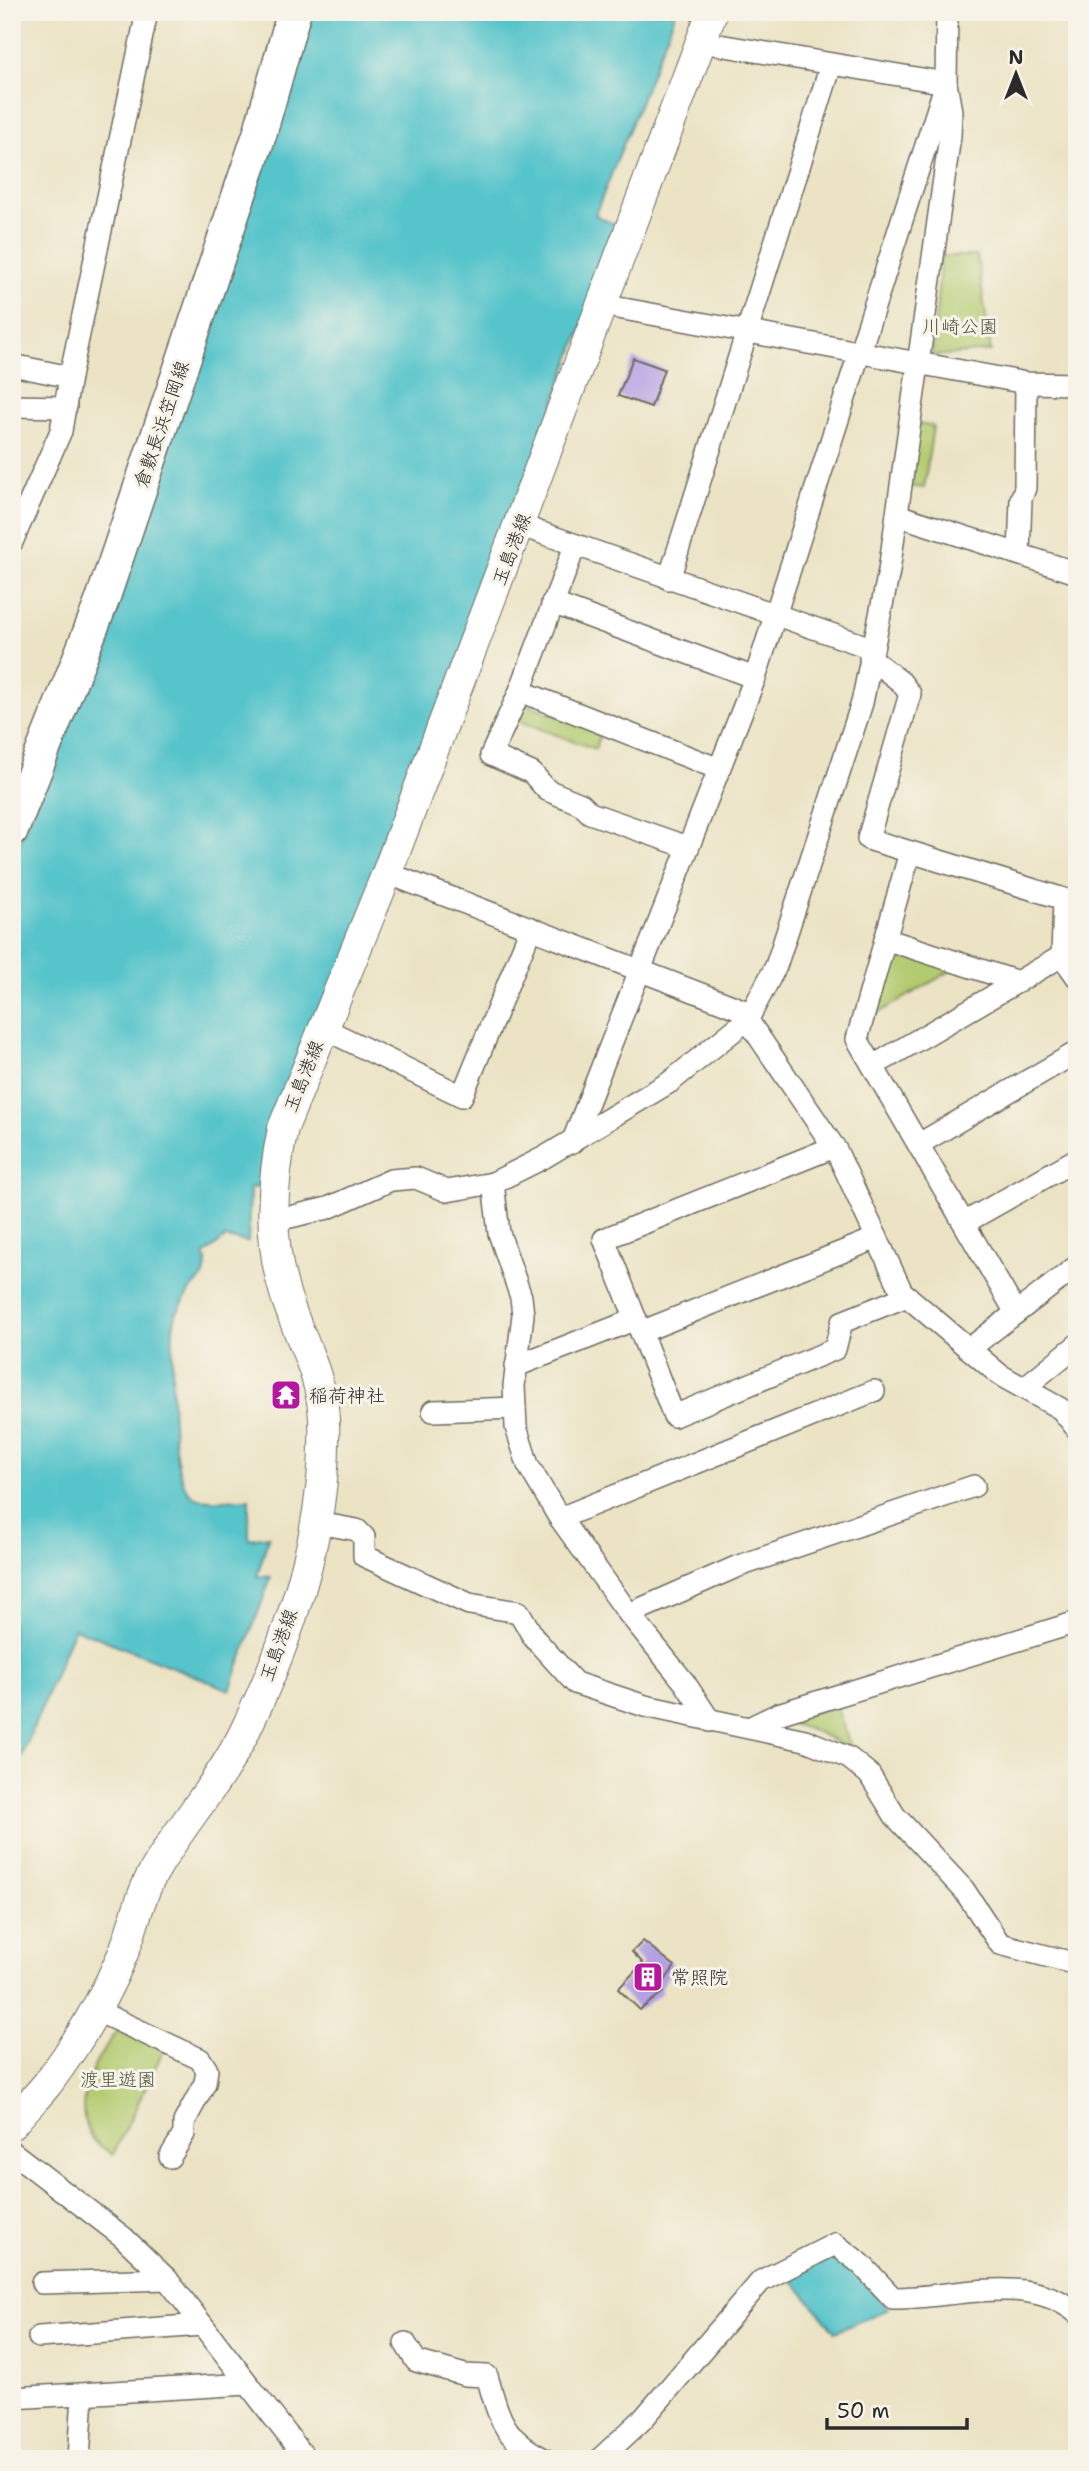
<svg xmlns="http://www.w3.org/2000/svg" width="1089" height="2471" font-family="'Shantell Sans','Klee One',sans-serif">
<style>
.green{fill:#b3cb6f;stroke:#6f7b4d;stroke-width:2}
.water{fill:#56c4cb;stroke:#40787b;stroke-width:2}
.building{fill:#b4a0e4}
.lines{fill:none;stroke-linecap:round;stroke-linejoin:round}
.minor-casing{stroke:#6e6b61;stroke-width:24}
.secondary-casing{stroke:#6e6b61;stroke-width:32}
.primary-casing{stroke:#6e6b61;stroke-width:36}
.minor{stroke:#fff;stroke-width:21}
.secondary{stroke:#fff;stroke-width:30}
.primary{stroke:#fff;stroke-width:33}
.labels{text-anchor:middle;stroke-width:6;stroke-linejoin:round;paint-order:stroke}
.park-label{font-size:19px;fill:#4d533c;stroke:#f7f3e8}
.street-label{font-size:19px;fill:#2b2b2b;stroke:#f7f3e8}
.poi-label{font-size:19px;fill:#2b2b2b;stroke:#f7f3e8;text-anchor:start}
</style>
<rect width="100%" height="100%" fill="#f7f3e8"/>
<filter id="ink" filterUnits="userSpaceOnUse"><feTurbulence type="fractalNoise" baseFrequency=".0143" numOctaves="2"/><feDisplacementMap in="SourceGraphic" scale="14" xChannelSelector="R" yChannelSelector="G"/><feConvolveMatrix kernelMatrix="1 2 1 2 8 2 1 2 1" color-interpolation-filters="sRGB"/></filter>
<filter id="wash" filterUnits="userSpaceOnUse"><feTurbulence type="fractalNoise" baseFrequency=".00686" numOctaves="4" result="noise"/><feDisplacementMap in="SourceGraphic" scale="28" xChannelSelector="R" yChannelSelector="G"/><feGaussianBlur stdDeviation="1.57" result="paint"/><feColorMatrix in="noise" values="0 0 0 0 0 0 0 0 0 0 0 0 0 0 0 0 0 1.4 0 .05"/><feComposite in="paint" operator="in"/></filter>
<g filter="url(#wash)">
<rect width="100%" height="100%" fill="#ebe3c4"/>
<g class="green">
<path d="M941,256H977L991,351L932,356Z"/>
<path d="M915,424L933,426L924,488L907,486Z"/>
<path d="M521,702L601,732L595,749L515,720Z"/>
<path d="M897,949L957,967L870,1018L888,953Z"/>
<path d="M836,1706L850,1745L843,1746L817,1732L784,1721Z"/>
<path d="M118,2031L164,2049L113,2155C105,2149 93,2142 89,2133C72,2098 96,2057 118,2031Z"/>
</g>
<g class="water">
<path d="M311,12H676L595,215L619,227L264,1187L250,1188L248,1242L225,1238L204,1255L207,1261L204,1276L190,1290L176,1314L173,1328C173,1360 165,1483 195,1497C208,1503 234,1499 249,1499V1539L269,1536L257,1576L271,1577L230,1690L74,1628L12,1780V862L141,526L291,83Z"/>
<path d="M838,2254L888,2309L835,2332L791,2278Z"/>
</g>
<g id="blocks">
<g class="building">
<path d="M633,358L664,369L651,407L618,396Z"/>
<path d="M643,1941L675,1966L660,1988L663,1992L640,2010L618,1989L643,1963L632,1952Z"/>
</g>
</g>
</g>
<g filter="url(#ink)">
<use href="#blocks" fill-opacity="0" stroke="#6e6b61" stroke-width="2"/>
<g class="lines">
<g class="minor-casing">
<g id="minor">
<path d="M701,42L946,83"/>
<path d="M602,305L1026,383L1077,384"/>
<path d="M12,365L70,377"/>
<path d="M12,406L66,407"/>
<path d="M897,515L1077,573"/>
<path d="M519,525L871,648"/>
<path d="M12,542L61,431L70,377L147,12"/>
<path d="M575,546L520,691L719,769"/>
<path d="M1019,554L1021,499L1025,488L1026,383"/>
<path d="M669,579L831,65"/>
<path d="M552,603L755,678"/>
<path d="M870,658L901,682L910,694L868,839L1064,899L1062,956L1077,977"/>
<path d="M520,691L491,755L532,773L547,790L581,804L590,813L687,847"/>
<path d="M910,852L857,1039L1016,1313"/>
<path d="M387,873L740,1009L836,1150L902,1292L1000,1375L1061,1409L1077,1429"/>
<path d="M885,939L1018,982"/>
<path d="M323,1028L462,1096L531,928"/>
<path d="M873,1066L1062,956"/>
<path d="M572,1143L755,678L946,83L947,12"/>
<path d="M919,1144L1077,1052"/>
<path d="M834,1147L604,1239L674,1416L835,1349L842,1322L907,1296"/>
<path d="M493,1183L499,1233L521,1297L523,1315L514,1386L516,1427L528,1465L557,1514L626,1610L685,1683L710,1721"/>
<path d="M273,1221L328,1208L391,1180L416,1178L447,1191L493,1183L543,1158L670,1082L748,1019L776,966L862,703L889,571L950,136L951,111L946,83"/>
<path d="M964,1223L1077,1159"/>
<path d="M641,1332L877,1238"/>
<path d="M969,1349L1077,1266"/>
<path d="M516,1366L636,1319"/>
<path d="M1025,1387L1077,1345"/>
<path d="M433,1411L515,1408"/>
<path d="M560,1518L874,1391"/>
<path d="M318,1523L357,1530L364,1537V1556L469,1604L519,1612L534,1638L575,1683L645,1706L805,1740L849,1758L869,1774L895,1816L964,1890L1000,1944L1077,1964"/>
<path d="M629,1614L736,1567L974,1486"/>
<path d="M751,1727L778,1714L1077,1622"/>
<path d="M95,2010L200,2059L207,2070L205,2083L184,2122V2134L170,2157"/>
<path d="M12,2152L123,2237L167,2279L306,2459"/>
<path d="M42,2283L167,2279"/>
<path d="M39,2337L202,2325"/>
<path d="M405,2343L416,2361L465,2375L487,2376C499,2417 502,2438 544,2459"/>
<path d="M12,2398L248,2384"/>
<path d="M79,2459L83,2395"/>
<path d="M600,2459L643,2419L761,2281L835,2244L861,2264L893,2298C951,2299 1027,2271 1077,2313"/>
</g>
</g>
<g class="secondary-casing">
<path id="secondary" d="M12,2124C23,2110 37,2097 48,2083C77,2044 103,2001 122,1956C133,1930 138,1900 152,1875C179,1826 219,1784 244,1733C290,1638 328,1526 324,1419C322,1372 296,1333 284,1290C268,1237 272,1182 283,1128L387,873L712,12"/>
</g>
<g class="primary-casing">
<path id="primary" d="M12,829L102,601L260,133L294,12"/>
</g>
<use href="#minor" class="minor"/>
<use href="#secondary" class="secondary"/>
<use href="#primary" class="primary"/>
</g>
</g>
<defs>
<g id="temple-square" transform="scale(1.575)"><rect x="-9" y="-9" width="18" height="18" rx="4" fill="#b5179e" stroke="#f7f3e8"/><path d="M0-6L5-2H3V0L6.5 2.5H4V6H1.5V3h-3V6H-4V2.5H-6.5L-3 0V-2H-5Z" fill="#fff"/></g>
<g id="building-square" transform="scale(1.575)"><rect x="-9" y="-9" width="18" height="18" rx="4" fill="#b5179e" stroke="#f7f3e8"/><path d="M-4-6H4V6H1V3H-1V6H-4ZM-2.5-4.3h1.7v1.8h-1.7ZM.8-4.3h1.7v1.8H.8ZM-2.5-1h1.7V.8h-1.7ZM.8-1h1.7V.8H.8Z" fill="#fff"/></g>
</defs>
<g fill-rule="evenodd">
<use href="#temple-square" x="286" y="1395"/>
<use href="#building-square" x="648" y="1977"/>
</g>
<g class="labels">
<g class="park-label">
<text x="960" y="333">川崎公園</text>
<text x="118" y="2086">渡里遊園</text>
</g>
<g class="street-label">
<text transform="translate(161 424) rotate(-71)" y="7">倉敷長浜笠岡線</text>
<text transform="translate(511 549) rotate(-69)" y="7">玉島港線</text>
<text transform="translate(303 1076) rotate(-68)" y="7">玉島港線</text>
<text transform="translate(278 1645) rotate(-70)" y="7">玉島港線</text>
</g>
<g class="poi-label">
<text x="309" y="1402">稲荷神社</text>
<text x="671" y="1984">常照院</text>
</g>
</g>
<rect width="1089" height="2471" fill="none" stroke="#f7f3e8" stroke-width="42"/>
<g transform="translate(1016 74)" stroke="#f7f3e8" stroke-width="5" paint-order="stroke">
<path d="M0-5L12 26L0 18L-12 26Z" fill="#2b2b2b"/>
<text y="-10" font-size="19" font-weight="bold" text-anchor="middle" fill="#2b2b2b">N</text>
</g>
<path d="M827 2418v10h140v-10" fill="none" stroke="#2b2b2b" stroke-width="3.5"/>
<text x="837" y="2418" font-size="21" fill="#2b2b2b" stroke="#f7f3e8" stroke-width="5" paint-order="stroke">50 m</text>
</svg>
